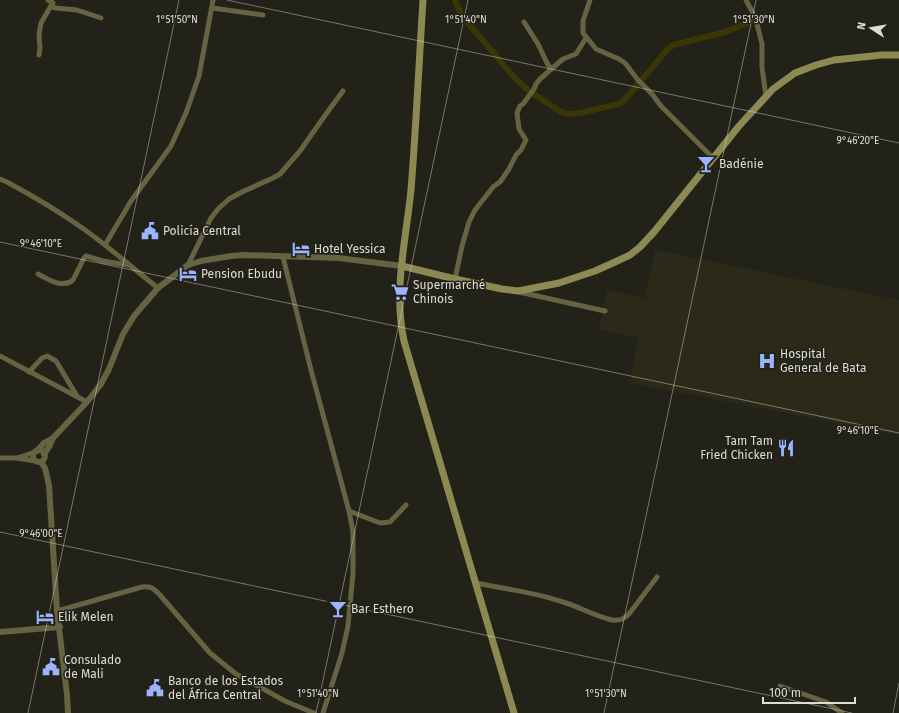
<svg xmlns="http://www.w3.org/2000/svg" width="899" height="713" font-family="'Fira Sans',sans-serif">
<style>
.built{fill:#2b2a19}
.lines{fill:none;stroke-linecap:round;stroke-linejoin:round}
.canal{stroke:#3a3605;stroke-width:6}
.minor{stroke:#656342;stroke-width:5}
.tertiary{stroke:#656342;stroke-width:6}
.secondary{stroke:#8c8953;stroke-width:7}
.ticks{fill:none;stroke:#ddddd6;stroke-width:1;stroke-opacity:0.45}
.labels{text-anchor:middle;stroke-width:3;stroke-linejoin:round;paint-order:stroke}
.poi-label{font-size:12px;fill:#ddddd6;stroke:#222218;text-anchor:start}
.ticks-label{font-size:10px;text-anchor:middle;fill:#ddddd6;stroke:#222218;stroke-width:3;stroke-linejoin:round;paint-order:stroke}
</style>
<rect width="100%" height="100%" fill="#222218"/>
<path class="built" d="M655,250L899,300V435L631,383L638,338L599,330L607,290L645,298Z"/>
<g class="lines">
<path class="canal" d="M455,0L462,16L514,77L529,91L561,112L567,114L580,113L618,104L624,101L627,97L667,50L672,46L677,44L725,32L765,16"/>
<g class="minor">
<path d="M48,0L53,3L52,7L56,8L77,10L101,18"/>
<path d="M590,0L583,21V33L596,49L619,59L625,63L638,80L652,94L661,106L713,158"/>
<path d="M746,0L753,13L757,24L762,44V68L766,96"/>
<path d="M212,8L263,15"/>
<path d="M524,22L538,44L547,63L551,69"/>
<path d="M39,55L40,48L39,34L41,23L52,4"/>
<path d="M0,179L7,182C31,195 55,209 78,225C106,244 131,267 158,288"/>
<path d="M105,245L131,201L171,146L186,113L199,76L213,0"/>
<path d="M283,257L311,370L349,511L353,532V573L348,626L342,653L323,713"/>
<path d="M188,265L211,218L218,209L229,199L242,192L273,178L280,174L300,151L326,114L343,91"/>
<path d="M38,274C48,279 62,289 73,280L84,258L86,256L103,261L128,265"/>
<path d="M455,279L462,246L469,222L475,210L493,187L500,182L509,169L516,155L521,150L526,140L519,129L517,113L520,106L523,104L534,89L536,84L540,79L563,59L576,54L586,38"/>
<path d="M519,292L605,311"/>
<path d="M0,356L87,402"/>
<path d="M29,372L42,358L47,356L56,361L77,396"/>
<path d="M0,458H16L35,461"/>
<path d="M17,458L35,452"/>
<path d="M349,511L380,523L390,522L406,505"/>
<path d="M476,583C504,589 533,592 560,601C578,606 594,616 612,620C620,621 624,619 629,614L657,577"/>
<path d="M57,611L142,587C152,586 154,589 160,595L210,653L236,674L285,701L314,713"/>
<path d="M780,686L826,702L842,713"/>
</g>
<g class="tertiary">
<circle cx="39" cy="456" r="6"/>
<path d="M37,451L44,443L53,438L87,402L101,384L109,369L123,334L134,316L158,288L188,265L201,261L231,256L242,255L339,258L362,261L402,266"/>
<path d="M44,454L49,447L53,438"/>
<path d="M41,462L45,468L49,485L57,611L67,695L68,713"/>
<path d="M0,632L60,627"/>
</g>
<g class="secondary">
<path d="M423,0C419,63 416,127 411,190C406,240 393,291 404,341L514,713"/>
<path d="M402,266L455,279L502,289L518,291L559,283L595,271L615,262L630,255L640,247L654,232L739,126L773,89L795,73L816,65L834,60L882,55H899"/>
</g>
</g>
<path class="ticks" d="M227,0L899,143M0,242L899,433M0,532L852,713M28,713L179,0M316,713L468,0M604,713L756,0M893,713L899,683"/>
<defs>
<g id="bar-bare" transform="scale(1.38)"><path d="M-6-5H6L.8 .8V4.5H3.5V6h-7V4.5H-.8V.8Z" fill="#9cb4fd" stroke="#222218" stroke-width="2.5" paint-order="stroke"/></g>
<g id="civic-bare" transform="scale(1.38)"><path d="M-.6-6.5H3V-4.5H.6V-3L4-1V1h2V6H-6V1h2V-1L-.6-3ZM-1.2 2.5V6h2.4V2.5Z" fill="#9cb4fd" stroke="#222218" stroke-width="2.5" paint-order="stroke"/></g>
<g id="hotel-bare" transform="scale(1.38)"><path d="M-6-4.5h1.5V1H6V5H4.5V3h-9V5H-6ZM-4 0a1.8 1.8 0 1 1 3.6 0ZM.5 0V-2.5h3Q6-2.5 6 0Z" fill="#9cb4fd" stroke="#222218" stroke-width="2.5" paint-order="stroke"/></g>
<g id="supermarket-bare" transform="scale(1.38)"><path d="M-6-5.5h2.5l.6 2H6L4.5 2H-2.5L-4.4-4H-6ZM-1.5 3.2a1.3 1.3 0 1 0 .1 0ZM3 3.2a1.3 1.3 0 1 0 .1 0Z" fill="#9cb4fd" stroke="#222218" stroke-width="2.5" paint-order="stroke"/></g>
<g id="hospital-bare" transform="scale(1.38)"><path d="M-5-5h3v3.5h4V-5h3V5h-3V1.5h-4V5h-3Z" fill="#9cb4fd" stroke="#222218" stroke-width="2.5" paint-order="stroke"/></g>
<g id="restaurant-bare" transform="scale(1.38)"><path d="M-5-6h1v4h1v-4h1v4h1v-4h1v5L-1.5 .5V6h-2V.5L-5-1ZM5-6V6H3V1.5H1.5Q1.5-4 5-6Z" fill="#9cb4fd" stroke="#222218" stroke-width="2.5" paint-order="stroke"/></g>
</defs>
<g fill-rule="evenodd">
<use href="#bar-bare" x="706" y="164"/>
<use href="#civic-bare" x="150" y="231"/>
<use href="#hotel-bare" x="301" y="249"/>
<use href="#hotel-bare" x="188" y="274"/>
<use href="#supermarket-bare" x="400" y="292"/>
<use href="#hospital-bare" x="767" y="361"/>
<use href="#restaurant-bare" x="786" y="448"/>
<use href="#bar-bare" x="338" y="609"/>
<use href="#hotel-bare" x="45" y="617"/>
<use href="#civic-bare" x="51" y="667"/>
<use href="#civic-bare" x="155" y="688"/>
</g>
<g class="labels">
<g class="poi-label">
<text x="719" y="168">Badénie</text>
<text x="163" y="235">Policía Central</text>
<text x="314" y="253">Hotel Yessica</text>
<text x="201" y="278">Pension Ebudu</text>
<text x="413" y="289">Supermarché<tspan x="413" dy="14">Chinois</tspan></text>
<text x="780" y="358">Hospital<tspan x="780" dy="14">General de Bata</tspan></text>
<text x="773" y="445" text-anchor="end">Tam Tam<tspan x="773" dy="14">Fried Chicken</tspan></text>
<text x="351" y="613">Bar Esthero</text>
<text x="58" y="621">Elik Melen</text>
<text x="64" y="664">Consulado<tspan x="64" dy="14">de Mali</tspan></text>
<text x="168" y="685">Banco de los Estados<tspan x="168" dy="14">del África Central</tspan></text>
</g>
</g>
<g class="ticks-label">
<text x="177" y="23">1°51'50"N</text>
<text x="466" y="23">1°51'40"N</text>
<text x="754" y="23">1°51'30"N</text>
<text x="858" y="144">9°46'20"E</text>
<text x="41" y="247">9°46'10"E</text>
<text x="858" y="434">9°46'10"E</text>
<text x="41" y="537">9°46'00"E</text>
<text x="318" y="697">1°51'40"N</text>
<text x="606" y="697">1°51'30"N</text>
</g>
<g transform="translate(871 28) rotate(282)" stroke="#222218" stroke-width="3" paint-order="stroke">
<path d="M0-3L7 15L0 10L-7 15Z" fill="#ddddd6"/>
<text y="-6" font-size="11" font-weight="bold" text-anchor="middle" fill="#ddddd6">N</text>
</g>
<path d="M763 697v6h92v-6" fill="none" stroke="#ddddd6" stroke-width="2"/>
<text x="769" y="697" font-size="12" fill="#ddddd6" stroke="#222218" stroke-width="3" paint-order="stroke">100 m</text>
</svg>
